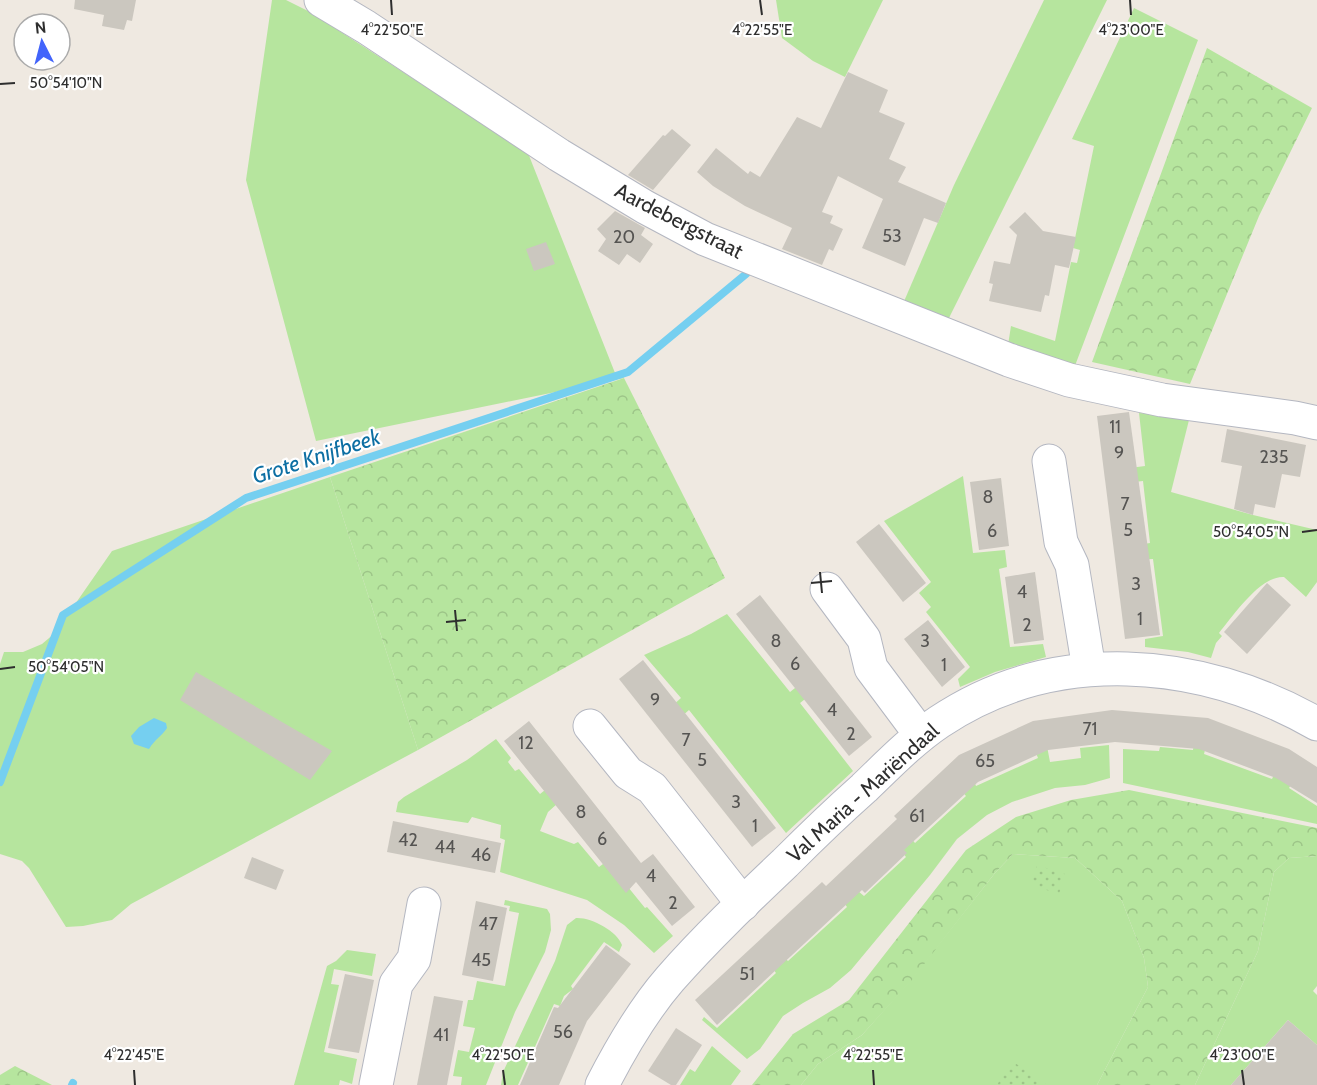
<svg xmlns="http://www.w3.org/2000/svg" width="1317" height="1085" font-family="Cabin,sans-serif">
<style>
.grass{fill:#b6e59e}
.forest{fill:url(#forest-crowns)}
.park{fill:url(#park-dots)}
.water{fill:#75cff0}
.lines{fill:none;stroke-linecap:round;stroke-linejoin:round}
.stream{stroke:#75cff0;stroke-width:8}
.building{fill:#cbc7bf}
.minor-casing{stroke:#b4b7c1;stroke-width:35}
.minor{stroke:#fff;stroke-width:33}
.ticks{fill:none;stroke:#2e2e2e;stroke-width:2}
.labels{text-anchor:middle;stroke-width:4.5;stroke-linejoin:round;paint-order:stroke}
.number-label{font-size:18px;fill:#555452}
.street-label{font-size:21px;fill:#2e2e2e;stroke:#fff}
.water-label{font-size:22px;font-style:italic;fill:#0d6fa3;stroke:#fff}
.ticks-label{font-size:15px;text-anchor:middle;fill:#2e2e2e;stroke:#fff;stroke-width:4.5;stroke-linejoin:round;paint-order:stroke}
</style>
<defs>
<pattern id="forest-crowns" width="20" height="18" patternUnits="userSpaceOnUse" patternTransform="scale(1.5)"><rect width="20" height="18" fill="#b6e59e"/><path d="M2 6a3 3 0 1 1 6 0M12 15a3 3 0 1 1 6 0" fill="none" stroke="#9dc588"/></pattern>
<pattern id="park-dots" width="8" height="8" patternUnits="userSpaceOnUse" patternTransform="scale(1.5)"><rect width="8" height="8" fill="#b6e59e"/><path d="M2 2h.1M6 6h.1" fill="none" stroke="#9dc588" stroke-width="1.8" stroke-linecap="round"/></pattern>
</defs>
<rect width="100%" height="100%" fill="#efe9e1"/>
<g class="grass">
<path d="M272,0H286L310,12L528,153L617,378L622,375L624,378L316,441L246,180Z"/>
<path d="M776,0H883L845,77L813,61L782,38Z"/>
<path d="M1044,0H1107L947,322L902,306L954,185Z"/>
<path d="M1134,8L1198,40L1073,371L1008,345L1011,326L1055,341L1071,262L1077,263L1080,250L1073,248L1094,146L1072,139Z"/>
<path d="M1139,413L1190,416L1171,492L1253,515L1317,530V582L1306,597L1284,577C1261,575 1233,616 1219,633L1222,636L1216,643L1211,658L1188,652L1145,647V639L1163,636L1153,559L1134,560L1132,546L1150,543L1143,481L1125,483L1122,469L1145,466Z"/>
<path d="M963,476L973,553L1005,550L1007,567L999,569L1010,647L1043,644L1046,657L995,672L960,687L958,679L970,667L926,612L931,607L919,593L931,582L884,521Z"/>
<path d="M330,477L418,750L131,904L112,920L83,926L66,927L29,868L22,861L0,854V664L4,652H23L42,644L55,633L112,551Z"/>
<path d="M727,614L790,692L805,680L814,692L800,703L853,771L786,833L689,710L681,717L672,706L681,698L644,655L691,634Z"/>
<path d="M1195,735L1208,738L1204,754L1272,779L1279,764L1297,775L1289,788L1317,806V824L1123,783V749L1159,751L1160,747L1193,750Z"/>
<path d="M496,739L511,758L508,762L515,771L519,769L540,794L555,782L567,795L548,812L540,831L574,844L578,842L599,867L615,855L628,887L645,908L647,907L673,936L654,953L624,925L587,900L500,872L505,840L500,838L501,825L472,817L468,823L396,812L398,802L404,797L467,760Z"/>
<path d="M1046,741L1050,762L1081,758L1080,748L1109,745L1110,778L1085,785L1055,788L1012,802L987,815L957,839L930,875L851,970L830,988L803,1003L783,1016L760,1049L747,1059L702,1020L704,1017L717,1028L776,973L766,960L776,950L788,961L847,907L839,895L852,886L864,896L906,857L898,847L909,836L915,843L966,796L953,781L969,770L976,786L1038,758L1032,743Z"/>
<path d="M1013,854L1075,858L1122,901L1144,958L1148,987L1097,1085H801L818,1064L862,1035L910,981L995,873Z"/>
<path d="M1317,856V986L1313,991L1317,995V1045L1288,1020L1231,1085H1195L1258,951L1274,872L1289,858Z"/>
<path d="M505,900L547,909L550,914L551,930L545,952L515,1012L486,1085H461L462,1077L453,1076L458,1050L469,1052L475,1028L463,1026L468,1000H473L477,981L505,986L519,913L509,911L510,906L504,905Z"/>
<path d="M576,918C591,917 617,931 622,945L619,952L604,942L571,986L573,989L564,996L560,1006L554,1004L518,1085H501L503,1072L555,961L567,925Z"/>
<path d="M347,950L376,954L372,976L334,969L331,984L339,985L324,1052L357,1059L352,1084L340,1080L339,1085H294L327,966L336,961Z"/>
<path d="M712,1046L741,1071L731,1085H680L690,1069L695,1072Z"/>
</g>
<g class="forest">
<path d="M1207,48L1312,108L1259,216L1190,384L1092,362Z"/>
<path d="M624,378L725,578L418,750L330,477Z"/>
<path d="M1129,790L1317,828V856L1289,858L1274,872L1258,951L1195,1085H1097L1148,987L1144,958L1122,901L1075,858L1013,854L995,873L911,981L862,1035L818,1064L801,1085H752L793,1034L849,1000L966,850L1016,817L1071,800Z"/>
<path d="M15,1066L52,1085H0V1075Z"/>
</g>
<g class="park">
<path d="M1037,865L1065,874L1059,894L1031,885Z"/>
<path d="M1012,1061L1046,1084L1045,1085H997Z"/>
</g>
<path class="water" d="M154,718L166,723L167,728C162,736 155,739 149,749L134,744L131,736L139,727Z"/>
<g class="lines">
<g class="stream">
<path d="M0,782L63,615L246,498L628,372L746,274"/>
<path d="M72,1085L73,1083"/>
</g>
</g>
<g class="building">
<path d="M75,0H136L132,21L127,20L124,30L102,26L104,15L74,9Z"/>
<path d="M848,72L888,90L879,112L905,123L889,159L906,167L898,182L946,203L938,223L924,218L905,266L862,248L883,199L838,176L822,212L833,216L830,223L843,229L833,251L829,249L822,265L782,249L792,228L745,206L713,186L697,172L716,148L748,174L750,171L760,177L797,117L821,128Z"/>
<path d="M672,129L691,145L653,190L628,175L663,135L665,136Z"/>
<path d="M615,211L645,228L641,235L653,244L640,263L627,254L619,265L598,251L606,239L597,229Z"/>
<path d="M1025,212L1043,231L1076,237L1069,268L1055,265L1049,296L1045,295L1041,312L989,301L993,284L989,283L994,261L1010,264L1017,235L1009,227Z"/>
<path d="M546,242L555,264L534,271L526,249Z"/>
<path d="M1129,412L1160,635L1125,639L1097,416Z"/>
<path d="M1227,429L1306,445L1300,477L1282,474L1275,508L1255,504L1253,515L1234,509L1242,466L1221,462Z"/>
<path d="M1001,478L1009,546L979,550L970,482Z"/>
<path d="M879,524L926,583L903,602L856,542Z"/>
<path d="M1035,572L1044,640L1014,644L1005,577Z"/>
<path d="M1267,583L1291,605L1247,654L1224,632Z"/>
<path d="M760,595L872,737L849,756L736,614Z"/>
<path d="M928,620L965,667L942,687L904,639Z"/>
<path d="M643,660L776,828L752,847L619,679Z"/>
<path d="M196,672L332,751L310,780L180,700Z"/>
<path d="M1112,710L1208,718L1289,749L1317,767V803L1276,778L1199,749L1115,742L1048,750L978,782L904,850L907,853L865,893L862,890L717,1025L695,1000L822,882L826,886L897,819L894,816L959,755L1033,721Z"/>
<path d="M529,721L641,863L653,854L695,907L672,926L636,882L626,893L504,741Z"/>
<path d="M393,821L501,843L495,873L387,852Z"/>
<path d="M252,857L284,870L276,890L244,878Z"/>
<path d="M476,901L507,908L493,981L462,975Z"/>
<path d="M606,945L631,964L587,1021L559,1085H520L554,1007L558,1008Z"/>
<path d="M345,974L374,980L359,1053L328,1048Z"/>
<path d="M434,996L463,1001L447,1085H417Z"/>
<path d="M1288,1020L1317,1045V1085H1231Z"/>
<path d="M676,1028L702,1045L676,1085H671L648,1071Z"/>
</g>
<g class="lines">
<g class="minor-casing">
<g id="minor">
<path d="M321,0L366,27L559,155L645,207L705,239L1009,360L1069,380L1162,400L1295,418L1317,423"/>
<path d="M1049,461L1061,542L1072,565L1089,669"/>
<path d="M827,589L864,639L871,668L921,735"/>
<path d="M590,726L628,773L652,788L743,904"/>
<path d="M376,1085L396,984L414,959L424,904"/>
<path d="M602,1085C621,1048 643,1010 670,979C706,938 746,900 785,863C811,837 837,812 864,788C888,765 911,741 939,722C1054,645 1200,657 1317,724"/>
</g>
</g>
<use href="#minor" class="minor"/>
</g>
<path class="ticks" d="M391,0L392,15M760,0L762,15M1130,0L1131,15M0,84L15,83M1302,532L1317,530M820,572L822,593M811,583L832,581M455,610L457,631M446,622L466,620M0,669L15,667M134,1070L135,1085M503,1070L505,1085M873,1070L874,1085M1242,1070L1244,1085"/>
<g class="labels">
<g class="number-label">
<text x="892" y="242">53</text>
<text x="624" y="243">20</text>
<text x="1115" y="433">11</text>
<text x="1119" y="459">9</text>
<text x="1274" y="463">235</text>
<text x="988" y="503">8</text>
<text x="1125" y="510">7</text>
<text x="1128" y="536">5</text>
<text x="992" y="537">6</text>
<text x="1136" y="590">3</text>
<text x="1022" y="598">4</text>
<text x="1140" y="625">1</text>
<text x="1027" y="631">2</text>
<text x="776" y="647">8</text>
<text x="925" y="647">3</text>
<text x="795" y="670">6</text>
<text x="944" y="671">1</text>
<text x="655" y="706">9</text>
<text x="832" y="716">4</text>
<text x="1090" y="735">71</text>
<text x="851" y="740">2</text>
<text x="686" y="746">7</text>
<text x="526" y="749">12</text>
<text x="702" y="766">5</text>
<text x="985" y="767">65</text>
<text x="736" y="808">3</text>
<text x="581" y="818">8</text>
<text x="917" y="822">61</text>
<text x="755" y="832">1</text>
<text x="602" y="845">6</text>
<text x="408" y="846">42</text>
<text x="445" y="853">44</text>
<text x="481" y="861">46</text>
<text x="651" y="882">4</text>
<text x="673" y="909">2</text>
<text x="488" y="930">47</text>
<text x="481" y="966">45</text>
<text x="747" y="980">51</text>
<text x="563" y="1038">56</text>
<text x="441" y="1041">41</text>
</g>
<g class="street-label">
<text transform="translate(679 221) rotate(27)" y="7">Aardebergstraat</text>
<text transform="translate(863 793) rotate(-42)" y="7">Val Maria - Mariëndaal</text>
</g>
<g class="water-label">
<text transform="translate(316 456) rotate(-18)" y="8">Grote Knijfbeek</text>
</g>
</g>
<g class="ticks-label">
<text x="392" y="35">4°22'50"E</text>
<text x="762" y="35">4°22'55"E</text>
<text x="1131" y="35">4°23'00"E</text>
<text x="66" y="88">50°54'10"N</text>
<text x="1251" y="537">50°54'05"N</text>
<text x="66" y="672">50°54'05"N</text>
<text x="134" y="1060">4°22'45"E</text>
<text x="503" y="1060">4°22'50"E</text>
<text x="873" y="1060">4°22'55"E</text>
<text x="1242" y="1060">4°23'00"E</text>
</g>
<g transform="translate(42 42) rotate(354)"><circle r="28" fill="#ffffff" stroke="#ababab" stroke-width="1.5"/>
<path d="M0-4.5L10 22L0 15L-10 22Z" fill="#4264fb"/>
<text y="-9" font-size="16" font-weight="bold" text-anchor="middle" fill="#2e2e2e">N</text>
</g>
</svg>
